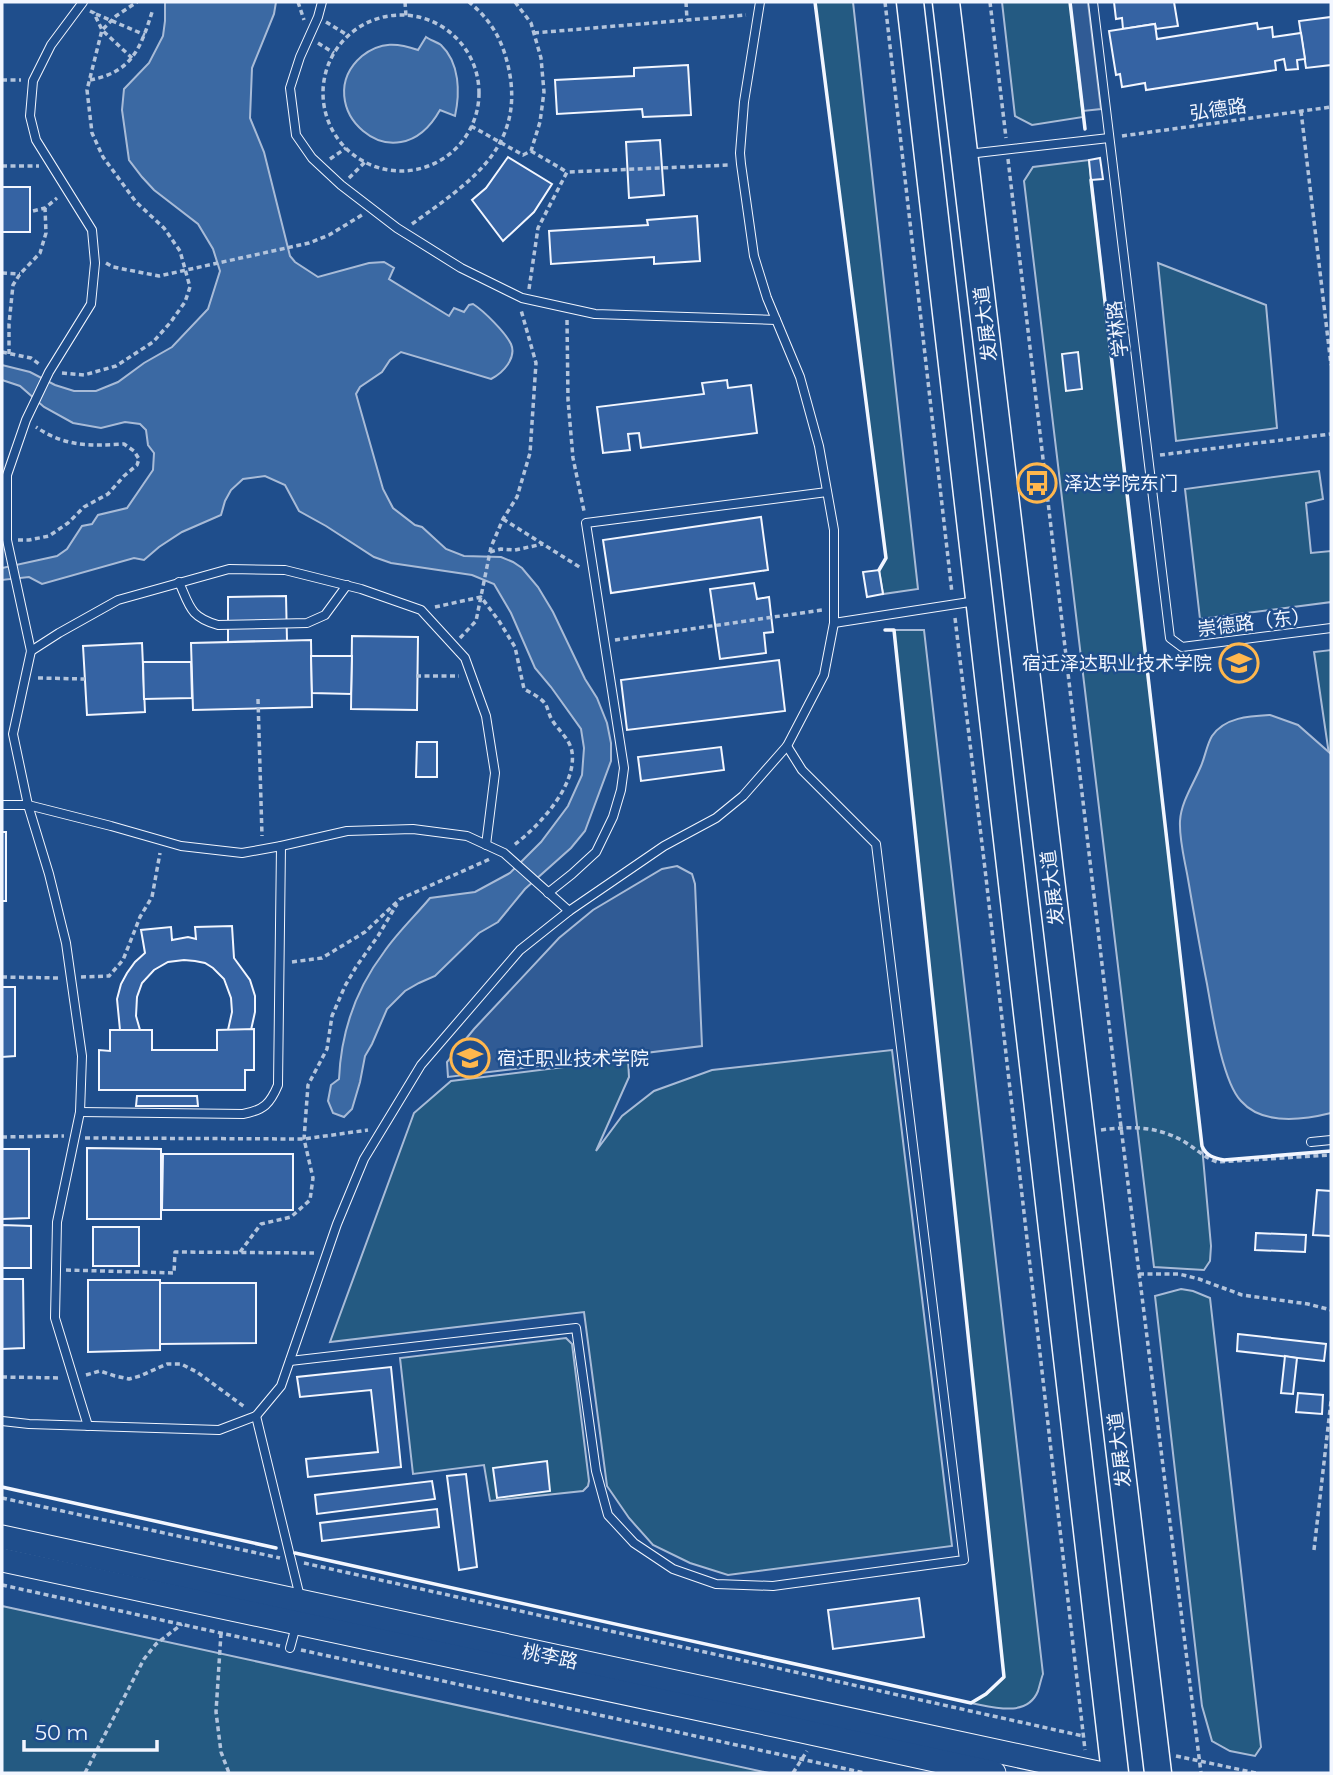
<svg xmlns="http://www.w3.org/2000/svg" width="1333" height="1775" font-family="Montserrat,'Noto Sans SC',sans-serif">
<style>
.green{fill:#245a82;stroke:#a8bbd7;stroke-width:2}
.parking{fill:#305b95;stroke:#a8bbd7;stroke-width:2}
.water{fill:#3b69a3;stroke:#a8bbd7;stroke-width:2}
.building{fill:#3563a3;stroke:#f2f6ff;stroke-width:2}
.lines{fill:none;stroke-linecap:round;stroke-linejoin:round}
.lane-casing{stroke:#f2f6ff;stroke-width:10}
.secondary-casing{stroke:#f2f6ff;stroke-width:25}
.primary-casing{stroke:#f2f6ff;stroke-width:29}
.path{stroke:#b3c4dc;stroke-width:3.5;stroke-dasharray:5 3.5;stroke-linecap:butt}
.lane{stroke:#1f4e8c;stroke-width:8}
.secondary{stroke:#1f4e8c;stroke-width:23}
.primary{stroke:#1f4e8c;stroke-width:26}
.wall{stroke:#f2f6ff;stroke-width:3.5}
.labels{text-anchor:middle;stroke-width:5;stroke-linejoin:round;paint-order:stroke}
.street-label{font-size:19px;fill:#f2f6ff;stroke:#1f4e8c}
.poi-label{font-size:19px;fill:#f2f6ff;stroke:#1f4e8c;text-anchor:start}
</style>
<rect width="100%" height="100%" fill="#1f4e8c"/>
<g class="green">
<path d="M815,2H853L918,589L883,594L879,570L886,558Z"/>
<path d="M1002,2H1070L1083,117L1032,125L1015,116Z"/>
<path d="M1089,160L1202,1146L1211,1246L1210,1261L1204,1270L1154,1267L1024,181L1033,167Z"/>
<path d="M1158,263L1266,305L1277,428L1176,441Z"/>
<path d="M1319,471L1323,499L1306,503L1311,553L1331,551V602L1200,619L1185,489Z"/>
<path d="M894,630H924L1043,1674C1041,1679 1040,1685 1038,1691C1027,1718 993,1707 971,1703L986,1694L1004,1677Z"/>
<path d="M1331,650V768L1314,652Z"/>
<path d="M892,1050L952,1546L728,1575L690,1563L653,1545L629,1518L607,1486L584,1312L330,1342L414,1113L451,1081L628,1059L629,1077L596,1151L622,1116L654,1091L712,1070Z"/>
<path d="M1181,1289L1193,1291L1210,1298L1261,1747L1255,1756L1230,1751L1212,1741L1202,1706L1155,1296Z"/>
<path d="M566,1338L572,1344L589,1481L588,1486L583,1491L490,1501L484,1465L413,1474L400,1358Z"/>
<path d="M2,1606L769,1773H2Z"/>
</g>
<g class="parking">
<path d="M1070,2H1088L1101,109L1083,111Z"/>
<path d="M677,866L692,874L695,884L702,1046L448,1077L447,1062L474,1029L559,938L593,910L662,869Z"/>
</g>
<g class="water">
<path d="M165,2H276L274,14L252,68L250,118L264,152L290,256L295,262L318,277L369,263L384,262L394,268L389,279L449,316L454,308L464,312L469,305L473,304C484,311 505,332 511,344C517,358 503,373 491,379L401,352L390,360L382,372L360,387L356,394L383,489L393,508L415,525L422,527L446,549L464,556L501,557L513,562L522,568L538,587L553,612L585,679L597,698L607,723L611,743V761L585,831L571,848L525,889L498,922L479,933L435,976L419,983L405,991L387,1009L372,1044L365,1056L360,1082L352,1109L344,1117L333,1113L328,1101L331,1085L339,1079C341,1033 356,989 384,952C397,933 415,916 430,898L475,892L510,873L541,842L568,806L582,775L584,748L581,729L551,687L535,668L511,613L494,584L472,575L391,563L374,557L326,526L299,511L285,485L265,476L243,479L231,490L225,501L221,515L182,532L159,547L144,560L134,558L42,584L29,577L2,580V568L57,556L67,549L82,526L92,524L98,515L127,508L153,470L154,453L148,445L146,430L140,424L125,422L101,428L73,423L44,407L20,386L2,380V365L30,372L55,385L74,391H96L118,382L144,363L172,347L208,309L220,271L213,249L198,224L154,190L142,177L129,160L122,110L124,89L149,63L163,36L165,21Z"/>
<path d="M426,37C430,40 437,42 441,45C460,63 460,93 455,116L440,110C395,190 306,104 362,56C381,41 398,43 418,50Z"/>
<path d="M1270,715L1298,725L1331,754V1113C1303,1120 1263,1126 1241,1101C1222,1081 1212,1012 1207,984C1200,949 1194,914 1188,879C1185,861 1179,840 1180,821C1181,802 1194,783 1201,766C1205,757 1207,744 1212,736C1225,717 1250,716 1270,715Z"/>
</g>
<g class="building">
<path d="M1114,2H1174L1178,26L1156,29L1155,24L1123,29L1122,18L1116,19Z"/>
<path d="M1331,17V65L1306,68L1299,21Z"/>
<path d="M1257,23L1258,29L1272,27L1273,37L1301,33L1305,59L1297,60L1298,69L1286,70L1284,59L1275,61L1276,70L1146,90L1145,83L1122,87L1120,74L1116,75L1109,31L1155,24L1157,39Z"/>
<path d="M688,65L691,115L643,117L642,109L557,114L555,80L634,76V68Z"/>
<path d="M660,140L664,195L629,198L626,142Z"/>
<path d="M508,157L552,184L534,212L503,241L472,200L486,188Z"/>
<path d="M1100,158L1103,179L1091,180L1089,160Z"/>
<rect x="2" y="187" width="28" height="45"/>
<path d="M697,216L700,261L654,264V257L551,264L549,231L648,225L647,220Z"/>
<path d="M1078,352L1082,389L1066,391L1062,354Z"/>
<path d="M727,380L728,388L751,385L757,433L641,448L639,433L628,434L630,450L603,453L597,407L704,394L702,383Z"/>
<path d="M761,517L768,570L611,593L603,540Z"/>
<path d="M879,570L883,594L867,597L863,572Z"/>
<path d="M754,583L757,599L769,597L773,632L764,633L766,653L720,659L710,589Z"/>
<path d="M286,596L287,641L228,642V597Z"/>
<path d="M352,636L418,637L417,710L351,709Z"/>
<path d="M311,640L312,707L193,710L191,643Z"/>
<path d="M142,643L145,712L87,715L83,646Z"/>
<path d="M311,656H352L351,694L312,693Z"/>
<path d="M779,660L785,711L627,730L621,680Z"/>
<path d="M143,662H191L192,698L144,699Z"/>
<path d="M417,742H437V777H416Z"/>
<path d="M721,747L724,770L641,781L638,757Z"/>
<rect x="2" y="832" width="4" height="69"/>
<path d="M232,926L234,958L250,980L255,996V1012L251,1030H228L232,1012L231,998L224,979L213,968L205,963L195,961L184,960L168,962L154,970L142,983L137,997L136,1016L140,1030H120L117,999L121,984L127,973L135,962L145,953L141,930L171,927L172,940L188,937L196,939L195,927Z"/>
<path d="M2,987H15V1056L2,1057Z"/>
<path d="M254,1029V1070H245V1090H99V1050L110,1051V1030H152V1050H217V1030Z"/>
<path d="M137,1096H197L198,1106H136Z"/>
<path d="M87,1148L161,1149V1219H87Z"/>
<path d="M2,1149H29V1218L2,1219Z"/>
<path d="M163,1154H293V1210H162Z"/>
<path d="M1317,1190L1331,1191V1236L1313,1235Z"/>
<path d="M2,1225L31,1226V1268H2Z"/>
<rect x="93" y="1227" width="46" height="39"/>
<path d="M1256,1233L1306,1235L1305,1252L1255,1250Z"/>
<path d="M2,1279H23L24,1348L2,1349Z"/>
<path d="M88,1280H160V1350L88,1352Z"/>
<path d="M160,1283H256V1343L160,1344Z"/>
<path d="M1238,1334L1326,1344L1324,1361L1237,1351Z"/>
<path d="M1285,1356L1297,1358L1293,1394L1281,1393Z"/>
<path d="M391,1367L401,1467L308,1477L306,1459L378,1452L371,1390L300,1397L297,1377Z"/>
<path d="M1298,1393L1323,1395L1322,1414L1296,1412Z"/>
<path d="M547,1461L550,1491L497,1498L493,1468Z"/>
<path d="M466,1474L477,1567L459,1570L447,1476Z"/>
<path d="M432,1481L435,1499L317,1514L315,1495Z"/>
<path d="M437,1509L439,1527L322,1541L320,1523Z"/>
<path d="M919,1598L924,1637L833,1649L828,1610Z"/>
</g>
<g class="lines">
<g class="lane-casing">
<g id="lane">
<path d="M83,2L51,45L33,81L30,116L36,140L92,230L95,263L91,304L49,372L26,420L7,475V540L31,651L13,734L28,805L49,874L66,943L82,1056L80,1112L57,1222L55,1318L88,1426"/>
<path d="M322,2L318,17L300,57L290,88L296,135L312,158L341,185L397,228L461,268L522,298L595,314L776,320"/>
<path d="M1093,2L1170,638L1182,647L1331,628"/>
<path d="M968,154L1109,138"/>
<path d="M179,582C190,607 190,617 218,625L307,623L325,615L347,585"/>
<path d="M834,623L976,601"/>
<path d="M31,651L59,633L118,600L229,569L285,570L361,589L421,610L465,658L486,716L495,773L486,845"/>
<path d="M2,805H28L111,826L181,846L242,853L281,846L347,831L413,829L467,836L504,853L569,911"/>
<path d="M548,893L572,874L596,852L613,817L621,790L624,768L586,523L827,492"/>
<path d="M80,1112L243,1114C264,1110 270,1104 278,1085L281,846"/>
<path d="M1311,1142L1331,1140"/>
<path d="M290,1361L576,1328L596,1471L608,1515L634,1543L673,1569L716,1584L773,1586L964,1560L876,844L802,770L787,746"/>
<path d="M256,1416L300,1597"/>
<path d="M2,1421L29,1424L219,1430L256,1416L281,1386L337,1224L364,1159L421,1065L520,950L569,911L664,846L716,818L743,796L787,746L824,675L834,623V530L819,446L800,377L767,298L754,256L741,164L740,153L744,102L760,2"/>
<path d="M290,1648L296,1626"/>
</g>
</g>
<g class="secondary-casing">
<g id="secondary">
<path d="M2,1537L1098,1773"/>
<path d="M2,1560L779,1726L994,1773"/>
</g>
</g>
<g class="primary-casing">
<g id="primary">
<path d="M910,2L1115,1773"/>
<path d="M946,2L1158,1773"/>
</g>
</g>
<g class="path">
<path d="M298,2L304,20"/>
<path d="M405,2L406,16"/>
<path d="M686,2L687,20"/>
<path d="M885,2L952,593"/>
<path d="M990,2L1006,138"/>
<path d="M90,11L94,13L102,30L132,58"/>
<path d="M96,14L145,35"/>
<circle cx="401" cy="93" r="78"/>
<path d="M326,22L349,36"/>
<path d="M534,33L746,15"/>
<path d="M318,43L334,53"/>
<path d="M2,80H21"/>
<path d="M90,80C133,72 141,47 153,9"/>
<path d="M1301,111L1331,365"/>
<path d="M471,126L523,155L531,151L540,122L544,92L541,58L531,23L515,2"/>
<path d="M1122,136L1331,107"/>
<path d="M531,151L567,172"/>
<path d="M330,159L346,148"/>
<path d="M1008,159L1121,1127L1201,1773"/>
<path d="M2,166H39"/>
<path d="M349,178L365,162"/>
<path d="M33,211L45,208L57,198"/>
<path d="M412,224C467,184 525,149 509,70C503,41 492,21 469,2"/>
<path d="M106,263L113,267L159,276L309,243L329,235L362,215"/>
<path d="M2,273L20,274"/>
<path d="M529,289L538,228L567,172L729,165"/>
<path d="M567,320L568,400L573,458L584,511"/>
<path d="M2,352L31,358L39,364"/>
<path d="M9,354V324L13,285L20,274L40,253L46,233L45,208"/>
<path d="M62,373L84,375L116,366L153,342L170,323L185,302L190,287L180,251L164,228L136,202L103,157L92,133L87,90L102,30L116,16L137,2"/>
<path d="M1160,455L1331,434"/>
<path d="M503,519L581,568"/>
<path d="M18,540H29L49,536L68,523L84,507L108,494L124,476L137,465L139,459L134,451L124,444C91,446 65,447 36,427"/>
<path d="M490,552L501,549L515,550L543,544"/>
<path d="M435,607L481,597L499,621L515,647L524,689C531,693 542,698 546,705C548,709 549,715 552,720C558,730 570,739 572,752C577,786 539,826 514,845"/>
<path d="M955,618L985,869L1085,1750"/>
<path d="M460,638L476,621L491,547L503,519L517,497L530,453L536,363L521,310"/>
<path d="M615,640L822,610"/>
<path d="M416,676H459"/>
<path d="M38,678L85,679"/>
<path d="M258,699L262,836"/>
<path d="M292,962L322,958L365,932L400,899L490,859"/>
<path d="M2,977L59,978"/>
<path d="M81,977L109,976L123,960L140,917L152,897L160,853"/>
<path d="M1101,1130C1130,1126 1157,1126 1183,1141C1195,1148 1205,1158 1217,1162L1331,1155"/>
<path d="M2,1137L64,1136"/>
<path d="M85,1138L304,1139L368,1130"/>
<path d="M240,1252L261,1224L291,1217L310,1200L313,1178L304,1139L308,1085L327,1049L332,1016L345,986L356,967L378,936L397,904"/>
<path d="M66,1270L174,1273L175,1252L314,1253"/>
<path d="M1139,1274H1179L1199,1279L1242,1295L1308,1304L1331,1310"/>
<path d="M86,1375L100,1371L115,1376L129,1379L140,1376L167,1364H181L197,1372L246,1408"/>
<path d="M2,1377L61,1378"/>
<path d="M2,1498L280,1558"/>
<path d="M1314,1550L1331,1401"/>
<path d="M304,1563L1083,1736"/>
<path d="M2,1585L280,1646"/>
<path d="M221,1633L216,1712L221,1752L229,1773"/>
<path d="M301,1650L865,1773"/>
<path d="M1176,1756L1256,1773"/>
<path d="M85,1773L144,1659L156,1644L182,1624"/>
<path d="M793,1773L807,1751"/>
</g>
<use href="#lane" class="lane"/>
<use href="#secondary" class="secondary"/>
<use href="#primary" class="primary"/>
<g class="wall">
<path d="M815,2L886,558L879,570"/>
<path d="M1070,2L1085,129"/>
<path d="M1091,180L1202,1146C1206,1156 1214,1158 1224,1160L1331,1151"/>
<path d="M2,1487L276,1548"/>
<path d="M295,1553L971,1703L986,1694L1004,1677L894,630H885"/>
</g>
</g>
<defs>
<g id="bus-ring" transform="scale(2.0125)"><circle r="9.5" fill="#1f4e8c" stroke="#ffb74d" stroke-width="1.5"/><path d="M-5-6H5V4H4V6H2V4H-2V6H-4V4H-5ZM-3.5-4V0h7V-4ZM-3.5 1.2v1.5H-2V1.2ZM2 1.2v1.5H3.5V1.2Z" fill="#ffb74d"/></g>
<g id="university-ring" transform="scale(2.0125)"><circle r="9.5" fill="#1f4e8c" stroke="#ffb74d" stroke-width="1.5"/><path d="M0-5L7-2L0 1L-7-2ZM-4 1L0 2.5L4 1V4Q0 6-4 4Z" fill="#ffb74d"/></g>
</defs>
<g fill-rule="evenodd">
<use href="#bus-ring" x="1037" y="483"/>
<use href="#university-ring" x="1239" y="663"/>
<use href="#university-ring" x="470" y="1058"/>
</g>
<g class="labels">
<g class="street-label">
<text transform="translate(1218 109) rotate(-8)" y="7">弘德路</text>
<text transform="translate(985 324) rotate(-97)" y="7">发展大道</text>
<text transform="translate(1117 329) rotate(-97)" y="7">学林路</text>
<text transform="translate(1254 622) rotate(-7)" y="7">崇德路（东）</text>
<text transform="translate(1052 888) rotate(-97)" y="7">发展大道</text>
<text transform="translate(1119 1450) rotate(-97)" y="7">发展大道</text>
<text transform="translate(550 1656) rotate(12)" y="7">桃李路</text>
</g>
<g class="poi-label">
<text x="1064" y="490">泽达学院东门</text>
<text x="1212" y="670" text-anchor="end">宿迁泽达职业技术学院</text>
<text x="497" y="1065">宿迁职业技术学院</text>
</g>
</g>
<rect width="1333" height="1775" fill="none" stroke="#f2f6ff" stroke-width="7"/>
<path d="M24 1740v10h133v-10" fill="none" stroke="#f2f6ff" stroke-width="3.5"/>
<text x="35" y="1740" font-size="21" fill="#f2f6ff" stroke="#1f4e8c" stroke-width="5" paint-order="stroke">50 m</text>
</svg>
